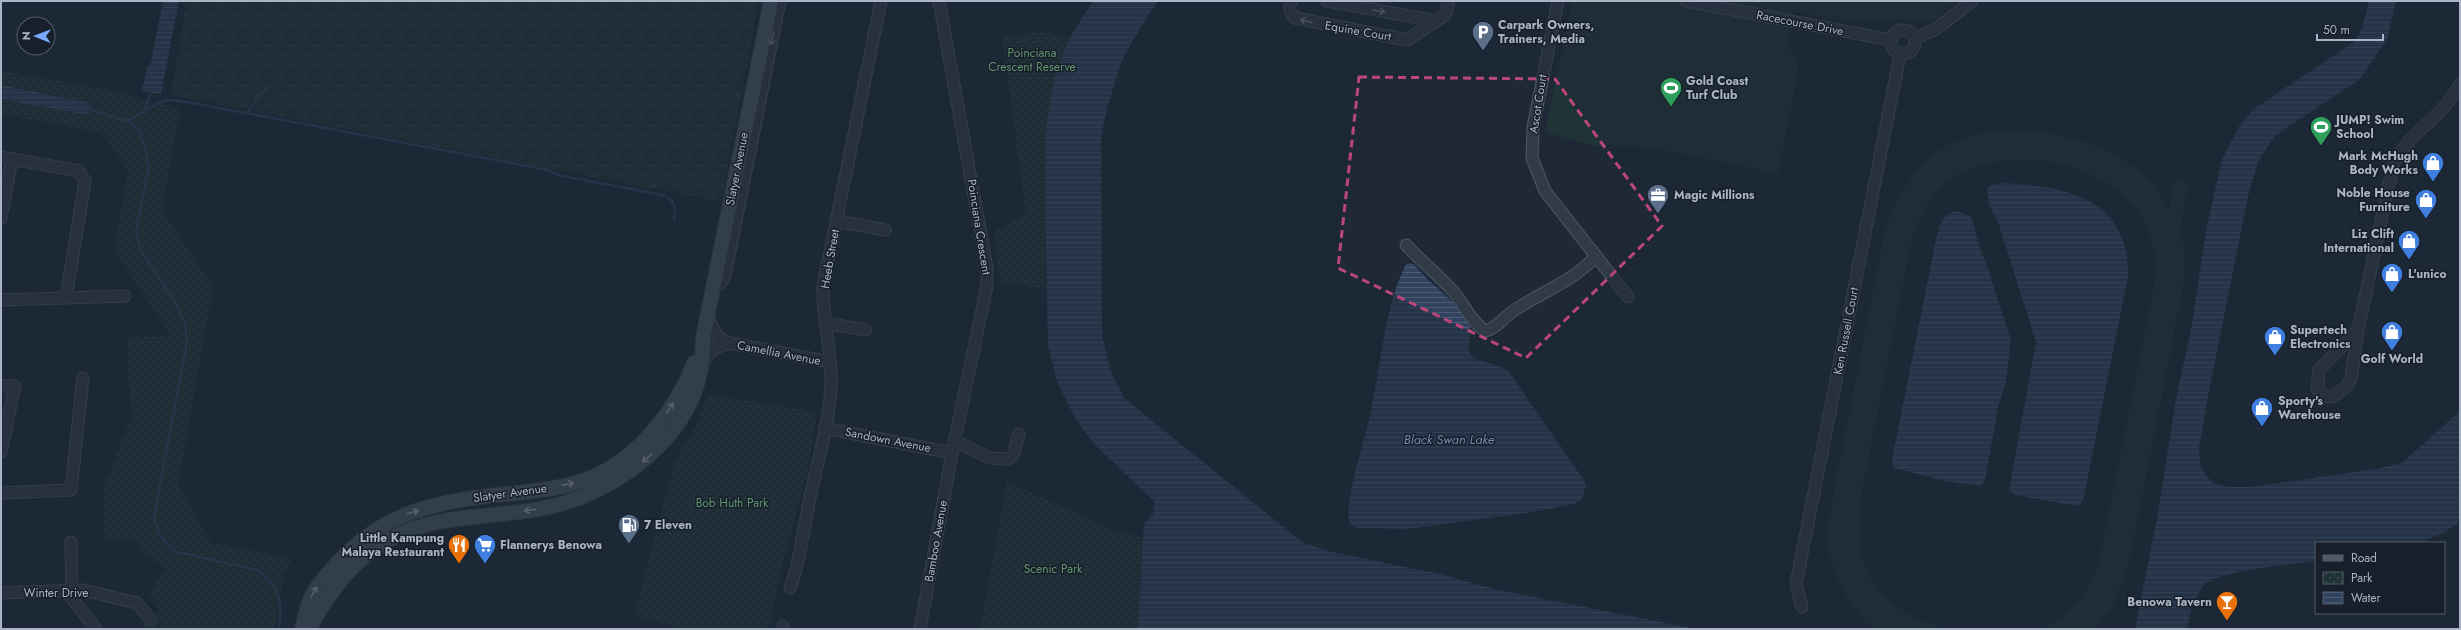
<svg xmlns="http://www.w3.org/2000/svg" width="2461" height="630" font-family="Jost,sans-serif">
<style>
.grass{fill:url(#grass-tufts)}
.park{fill:url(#park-dots)}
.garden{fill:#203437}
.water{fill:url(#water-rules)}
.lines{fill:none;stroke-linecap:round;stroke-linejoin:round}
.stream{stroke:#30435f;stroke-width:2.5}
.minor-casing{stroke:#4f5765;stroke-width:13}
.major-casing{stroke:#3b4350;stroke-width:16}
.minor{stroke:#313a47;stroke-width:11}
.major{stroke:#4f5967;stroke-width:14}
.oneway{stroke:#747d8c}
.oneway2{stroke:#99a2b1}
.marked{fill:none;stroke:#bb477a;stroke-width:3;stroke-dasharray:8 5;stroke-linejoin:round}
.labels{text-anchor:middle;stroke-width:3;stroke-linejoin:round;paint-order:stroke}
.street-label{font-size:12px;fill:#abb4c4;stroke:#171f2b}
.poi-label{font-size:12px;font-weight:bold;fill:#abb4c4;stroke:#171f2b;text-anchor:start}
.park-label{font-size:12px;fill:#62956f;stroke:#171f2b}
.water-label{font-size:13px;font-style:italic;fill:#728aaf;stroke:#171f2b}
</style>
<defs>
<pattern id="grass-tufts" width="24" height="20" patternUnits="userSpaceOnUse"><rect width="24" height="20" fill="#203437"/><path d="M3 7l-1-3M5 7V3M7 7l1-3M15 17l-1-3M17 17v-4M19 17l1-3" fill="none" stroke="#3e4f52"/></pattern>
<pattern id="park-dots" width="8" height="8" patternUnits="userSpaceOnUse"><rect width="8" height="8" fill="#203437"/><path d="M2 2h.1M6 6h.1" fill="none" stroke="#3e4f52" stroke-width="1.8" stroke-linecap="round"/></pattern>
<pattern id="water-rules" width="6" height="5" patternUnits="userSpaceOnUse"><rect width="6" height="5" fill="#30435f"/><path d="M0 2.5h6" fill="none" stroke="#4b5c74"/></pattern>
</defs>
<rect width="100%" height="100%" fill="#1e2836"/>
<path class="grass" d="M186,1H759L721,202L171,95Z"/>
<g class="park">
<path d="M1040,32L1070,37L1055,75L1045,198L1046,288L1000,284L994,232L1026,214L1002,37Z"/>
<path d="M1,71L129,93L143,101L180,108L162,209L213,287L178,485L212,543L292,558L284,577L274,629H147L144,626L160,611L149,596L165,568L145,554L136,539H104L103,491L131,417L127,338L171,336L114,250L128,171L102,133L1,114Z"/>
<path d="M709,394L817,412L808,471L781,569L769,629H686L634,616L675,461L695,427Z"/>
<path d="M1007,481L1113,530L1143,537L1138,629H980Z"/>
</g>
<g class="garden">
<path d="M1572,1H1958L1935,19L1927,22L1895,19L1879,22H1863L1792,12L1787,40L1799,67L1778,174L1649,147L1597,146L1545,132Z"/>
<path d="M1996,130C2053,130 2120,142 2157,189C2162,196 2165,204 2169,210L2174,180L2188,182L2180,231L2184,248L2185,277L2130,560L2114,605L2094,629H2041C2071,615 2089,591 2099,561L2154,285C2157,257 2152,230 2134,207C2095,156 1993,143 1944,185C1927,199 1920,220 1912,239L1860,503C1855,575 1876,609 1947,629H1874C1840,595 1827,570 1828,522L1884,234C1903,175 1932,140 1996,130Z"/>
</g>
<g class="water">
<path d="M163,1H179L161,94L142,91L147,67L151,63Z"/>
<path d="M1093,1H1158L1143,23L1122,60L1108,105L1101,137L1102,335L1111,372L1125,399L1302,542L1332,552L1440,574L1494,589L1696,629H1138L1144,523L1153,514L1155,502L1094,444L1074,416L1057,381L1048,345L1045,198L1046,130L1055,75L1070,37Z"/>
<path d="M2369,1H2396L2387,39L2360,79L2275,136L2258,161L2248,196L2209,391L2199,448L2200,463L2204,473L2213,483L2228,487H2251L2381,468L2403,462L2460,411V521L2445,532L2419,543H2316V561C2295,564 2219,571 2205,584C2194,596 2190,613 2187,629H2135L2158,513L2176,399L2191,330L2206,231L2222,159L2240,125L2254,109L2354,42L2362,29Z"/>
<path d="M1,85L90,103L88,115L1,99Z"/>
<path d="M2001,183C2065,185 2130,199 2128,276L2083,501L2078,506L2015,495L2009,490L2036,342L1999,225L1989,204L1987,190L1991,185Z"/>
<path d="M1957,211L1970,216C1977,231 1978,248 1986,263L2011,340L2006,381L1998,407L1985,481L1981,486L1945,481L1898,469L1893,467L1892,460L1935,244C1939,229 1940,214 1957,211Z"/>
<path d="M1407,263L1414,264C1430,286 1456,298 1469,325C1474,335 1463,347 1473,357C1479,363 1496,361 1509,372L1583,479L1586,485L1582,499L1574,504L1533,512L1407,529L1358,528L1351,525C1348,518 1348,512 1349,504C1353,474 1363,445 1370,416C1380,372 1385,301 1407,263Z"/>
</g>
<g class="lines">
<g class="stream">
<path d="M87,108L127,121L139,130L146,151L148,171L136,231L140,249L175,302L185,324L187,343L154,516L159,533L173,551L257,570C280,584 283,604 279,629"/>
<path d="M144,110L152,91"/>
<path d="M247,113L267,87"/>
<path d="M127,121L161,102L166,100L182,101L548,170L558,175L662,195C675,199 676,208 674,220"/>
</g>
<g class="minor-casing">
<g id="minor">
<path d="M1292,1C1287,8 1290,13 1295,18L1407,40L1445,15L1449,1"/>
<path d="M1327,1L1436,21"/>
<path d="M1558,1L1533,127L1532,158L1545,191L1628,297"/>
<path d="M1686,1L1891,40"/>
<circle cx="1903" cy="42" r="12"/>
<path d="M1915,38L1936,29L1972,1"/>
<path d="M1,157L79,171L85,181L66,298"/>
<path d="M1,218L12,159"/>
<path d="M837,221L885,230"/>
<path d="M1406,245C1420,260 1436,273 1450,288C1463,301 1469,320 1485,331C1497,328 1502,319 1512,312C1540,292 1573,282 1596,256"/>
<path d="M714,283L720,284L725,276L780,1"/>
<path d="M1,300L125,296"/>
<path d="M707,317L718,337L729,343L830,362"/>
<path d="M825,323L866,330"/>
<path d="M2358,330L2319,370L2317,389L2325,396L2332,397L2346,387L2351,378L2358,330L2393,165C2408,132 2445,116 2460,84"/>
<path d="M703,364C709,351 715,347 729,343"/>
<path d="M1,386H15L1,452"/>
<path d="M824,428L952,453"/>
<path d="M955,441L990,458L1008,459L1013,455L1019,434"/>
<path d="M1,493L71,490L83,378"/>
<path d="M71,542L72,591"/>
<path d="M790,588C800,562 802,536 808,509C815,467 830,425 831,383C832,351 822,319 823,286L881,1"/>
<path d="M66,591L96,629"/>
<path d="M1,593L83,590L137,603L150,619"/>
<path d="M1802,607L1796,584L1900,55"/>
<path d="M782,629L783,626"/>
<path d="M920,629L952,453L987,286V268L939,1"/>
</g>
</g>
<g class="major-casing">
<g id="major">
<path d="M302,629C304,620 306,611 309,603C313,590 323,580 331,570C372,523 412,507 473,498C513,492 556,493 595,476C640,456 677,408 694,363"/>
<path d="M309,629C330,590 355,556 396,536C445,512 497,519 549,507C616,492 689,439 701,368C703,358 703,348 703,338L771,1"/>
</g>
</g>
<use href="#minor" class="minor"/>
<use href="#major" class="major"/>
</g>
<defs><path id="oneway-shaft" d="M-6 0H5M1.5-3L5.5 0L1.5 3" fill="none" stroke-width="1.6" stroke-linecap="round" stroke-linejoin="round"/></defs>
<g class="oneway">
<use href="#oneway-shaft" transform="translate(1379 11) rotate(11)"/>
<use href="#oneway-shaft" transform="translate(1306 21) rotate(-167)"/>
<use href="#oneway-shaft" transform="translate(772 39) rotate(102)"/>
</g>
<g class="oneway2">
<use href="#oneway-shaft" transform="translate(670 408) rotate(-58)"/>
<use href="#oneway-shaft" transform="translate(647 458) rotate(139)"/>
<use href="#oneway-shaft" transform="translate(568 484) rotate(-12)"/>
<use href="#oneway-shaft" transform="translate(530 510) rotate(173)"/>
<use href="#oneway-shaft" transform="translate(413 512) rotate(-16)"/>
<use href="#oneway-shaft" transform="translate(314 592) rotate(-60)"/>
</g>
<path d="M0 0H2461V630H0ZM1359,77L1555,79L1662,226L1526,358L1338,268Z" fill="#1e2836" fill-opacity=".55" fill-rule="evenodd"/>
<path class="marked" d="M1359,77L1555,79L1662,226L1526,358L1338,268Z"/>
<defs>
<g id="parking-pin" transform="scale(1.15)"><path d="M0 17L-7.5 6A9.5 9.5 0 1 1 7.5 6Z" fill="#5c6f8a" stroke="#171f2b"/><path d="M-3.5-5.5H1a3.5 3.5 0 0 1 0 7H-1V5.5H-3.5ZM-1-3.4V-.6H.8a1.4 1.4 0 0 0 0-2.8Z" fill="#fff"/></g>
<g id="stadium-pin" transform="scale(1.15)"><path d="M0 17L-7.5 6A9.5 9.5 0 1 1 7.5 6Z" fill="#2e9e5b" stroke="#171f2b"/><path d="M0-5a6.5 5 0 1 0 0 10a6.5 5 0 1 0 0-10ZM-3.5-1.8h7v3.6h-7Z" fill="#fff"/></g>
<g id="shop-pin" transform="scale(1.15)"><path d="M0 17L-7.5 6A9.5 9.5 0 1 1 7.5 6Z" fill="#3f7fe0" stroke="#171f2b"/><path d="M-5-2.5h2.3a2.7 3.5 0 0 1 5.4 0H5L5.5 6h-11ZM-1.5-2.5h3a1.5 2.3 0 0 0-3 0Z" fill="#fff"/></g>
<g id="office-pin" transform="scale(1.15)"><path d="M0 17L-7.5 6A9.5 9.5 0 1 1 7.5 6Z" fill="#5c6f8a" stroke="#171f2b"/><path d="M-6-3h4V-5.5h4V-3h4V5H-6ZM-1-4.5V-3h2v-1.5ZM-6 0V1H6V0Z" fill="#fff"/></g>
<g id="fuel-pin" transform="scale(1.15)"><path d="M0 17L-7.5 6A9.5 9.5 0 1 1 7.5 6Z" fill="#5c6f8a" stroke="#171f2b"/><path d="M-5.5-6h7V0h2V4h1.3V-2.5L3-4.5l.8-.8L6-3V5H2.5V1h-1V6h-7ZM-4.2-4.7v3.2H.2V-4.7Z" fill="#fff"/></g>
<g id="restaurant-pin" transform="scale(1.15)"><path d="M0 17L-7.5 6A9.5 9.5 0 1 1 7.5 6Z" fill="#e8710a" stroke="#171f2b"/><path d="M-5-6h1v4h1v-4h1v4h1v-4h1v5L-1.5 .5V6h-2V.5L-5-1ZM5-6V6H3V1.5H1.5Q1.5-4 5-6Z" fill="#fff"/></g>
<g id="supermarket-pin" transform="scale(1.15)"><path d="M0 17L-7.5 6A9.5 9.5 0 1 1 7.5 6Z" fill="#3f7fe0" stroke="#171f2b"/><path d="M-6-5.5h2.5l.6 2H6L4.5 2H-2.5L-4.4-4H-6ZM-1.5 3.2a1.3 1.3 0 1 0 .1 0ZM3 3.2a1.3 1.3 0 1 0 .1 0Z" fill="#fff"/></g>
<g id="bar-pin" transform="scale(1.15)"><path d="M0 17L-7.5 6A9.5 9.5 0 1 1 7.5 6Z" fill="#e8710a" stroke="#171f2b"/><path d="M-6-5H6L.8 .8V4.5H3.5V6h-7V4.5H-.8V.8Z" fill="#fff"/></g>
</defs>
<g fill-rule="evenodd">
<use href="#parking-pin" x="1483" y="32"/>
<use href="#stadium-pin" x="1671" y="88"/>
<use href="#stadium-pin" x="2321" y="127"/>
<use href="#shop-pin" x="2433" y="163"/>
<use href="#office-pin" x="1658" y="195"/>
<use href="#shop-pin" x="2426" y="200"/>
<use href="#shop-pin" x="2409" y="241"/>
<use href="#shop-pin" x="2392" y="274"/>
<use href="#shop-pin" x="2392" y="332"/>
<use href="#shop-pin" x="2275" y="337"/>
<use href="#shop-pin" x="2262" y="408"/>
<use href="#fuel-pin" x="629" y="525"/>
<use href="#restaurant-pin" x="459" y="545"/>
<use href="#supermarket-pin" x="485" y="545"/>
<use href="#bar-pin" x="2227" y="602"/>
</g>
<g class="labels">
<g class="street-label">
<text transform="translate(1800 23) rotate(11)" y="4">Racecourse Drive</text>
<text transform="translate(1358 31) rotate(10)" y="4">Equine Court</text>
<text transform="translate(1538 104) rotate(-81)" y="4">Ascot Court</text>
<text transform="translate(737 169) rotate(-79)" y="4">Slatyer Avenue</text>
<text transform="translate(979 227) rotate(81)" y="4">Poinciana Crescent</text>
<text transform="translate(830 259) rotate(-80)" y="4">Heeb Street</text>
<text transform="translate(1846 331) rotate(-79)" y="4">Ken Russell Court</text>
<text transform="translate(779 353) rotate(11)" y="4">Camellia Avenue</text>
<text transform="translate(888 440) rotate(11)" y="4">Sandown Avenue</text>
<text transform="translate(510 493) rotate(-8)" y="4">Slatyer Avenue</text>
<text transform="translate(936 541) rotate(-80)" y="4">Bamboo Avenue</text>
<text x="56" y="597">Winter Drive</text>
</g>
<g class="poi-label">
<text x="1498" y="29">Carpark Owners,<tspan x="1498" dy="14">Trainers, Media</tspan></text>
<text x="1686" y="85">Gold Coast<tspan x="1686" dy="14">Turf Club</tspan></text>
<text x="2336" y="124">JUMP! Swim<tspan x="2336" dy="14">School</tspan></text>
<text x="2418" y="160" text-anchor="end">Mark McHugh<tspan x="2418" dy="14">Body Works</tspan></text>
<text x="2410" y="197" text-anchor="end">Noble House<tspan x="2410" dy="14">Furniture</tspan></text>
<text x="1674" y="199">Magic Millions</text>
<text x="2394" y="238" text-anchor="end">Liz Clift<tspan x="2394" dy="14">International</tspan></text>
<text x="2408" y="278">L'unico</text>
<text x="2290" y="334">Supertech<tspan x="2290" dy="14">Electronics</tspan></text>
<text x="2392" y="363" text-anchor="middle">Golf World</text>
<text x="2278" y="405">Sporty's<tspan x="2278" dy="14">Warehouse</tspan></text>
<text x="644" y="529">7 Eleven</text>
<text x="444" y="542" text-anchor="end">Little Kampung<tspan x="444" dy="14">Malaya Restaurant</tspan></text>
<text x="500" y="549">Flannerys Benowa</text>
<text x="2212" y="606" text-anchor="end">Benowa Tavern</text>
</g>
<g class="park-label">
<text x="1032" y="57">Poinciana<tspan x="1032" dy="14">Crescent Reserve</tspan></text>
<text x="732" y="507">Bob Huth Park</text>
<text x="1053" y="573">Scenic Park</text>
</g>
<g class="water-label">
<text x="1449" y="444">Black Swan Lake</text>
</g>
</g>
<rect width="2461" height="630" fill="none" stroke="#abb4c4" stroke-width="4"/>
<rect x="2315" y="542" width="130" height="72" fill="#171f2b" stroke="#525b68"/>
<rect x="2323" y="555" width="20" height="6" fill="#4f5967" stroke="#525b68"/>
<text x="2351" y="562" font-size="12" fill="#abb4c4">Road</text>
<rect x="2323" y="572" width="20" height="12" fill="url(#park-dots)" stroke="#525b68"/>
<text x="2351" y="582" font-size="12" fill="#abb4c4">Park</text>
<rect x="2323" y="592" width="20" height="12" fill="url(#water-rules)" stroke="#525b68"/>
<text x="2351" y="602" font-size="12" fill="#abb4c4">Water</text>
<g transform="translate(36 36) rotate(271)"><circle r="19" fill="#171f2b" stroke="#525b68"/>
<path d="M0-3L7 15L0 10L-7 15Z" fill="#78a8fd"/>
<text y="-6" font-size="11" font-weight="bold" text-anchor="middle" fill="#abb4c4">N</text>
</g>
<path d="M2317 34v6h66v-6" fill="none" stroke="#abb4c4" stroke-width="2"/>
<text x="2323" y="34" font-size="12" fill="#abb4c4" stroke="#171f2b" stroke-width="3" paint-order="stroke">50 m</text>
</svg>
